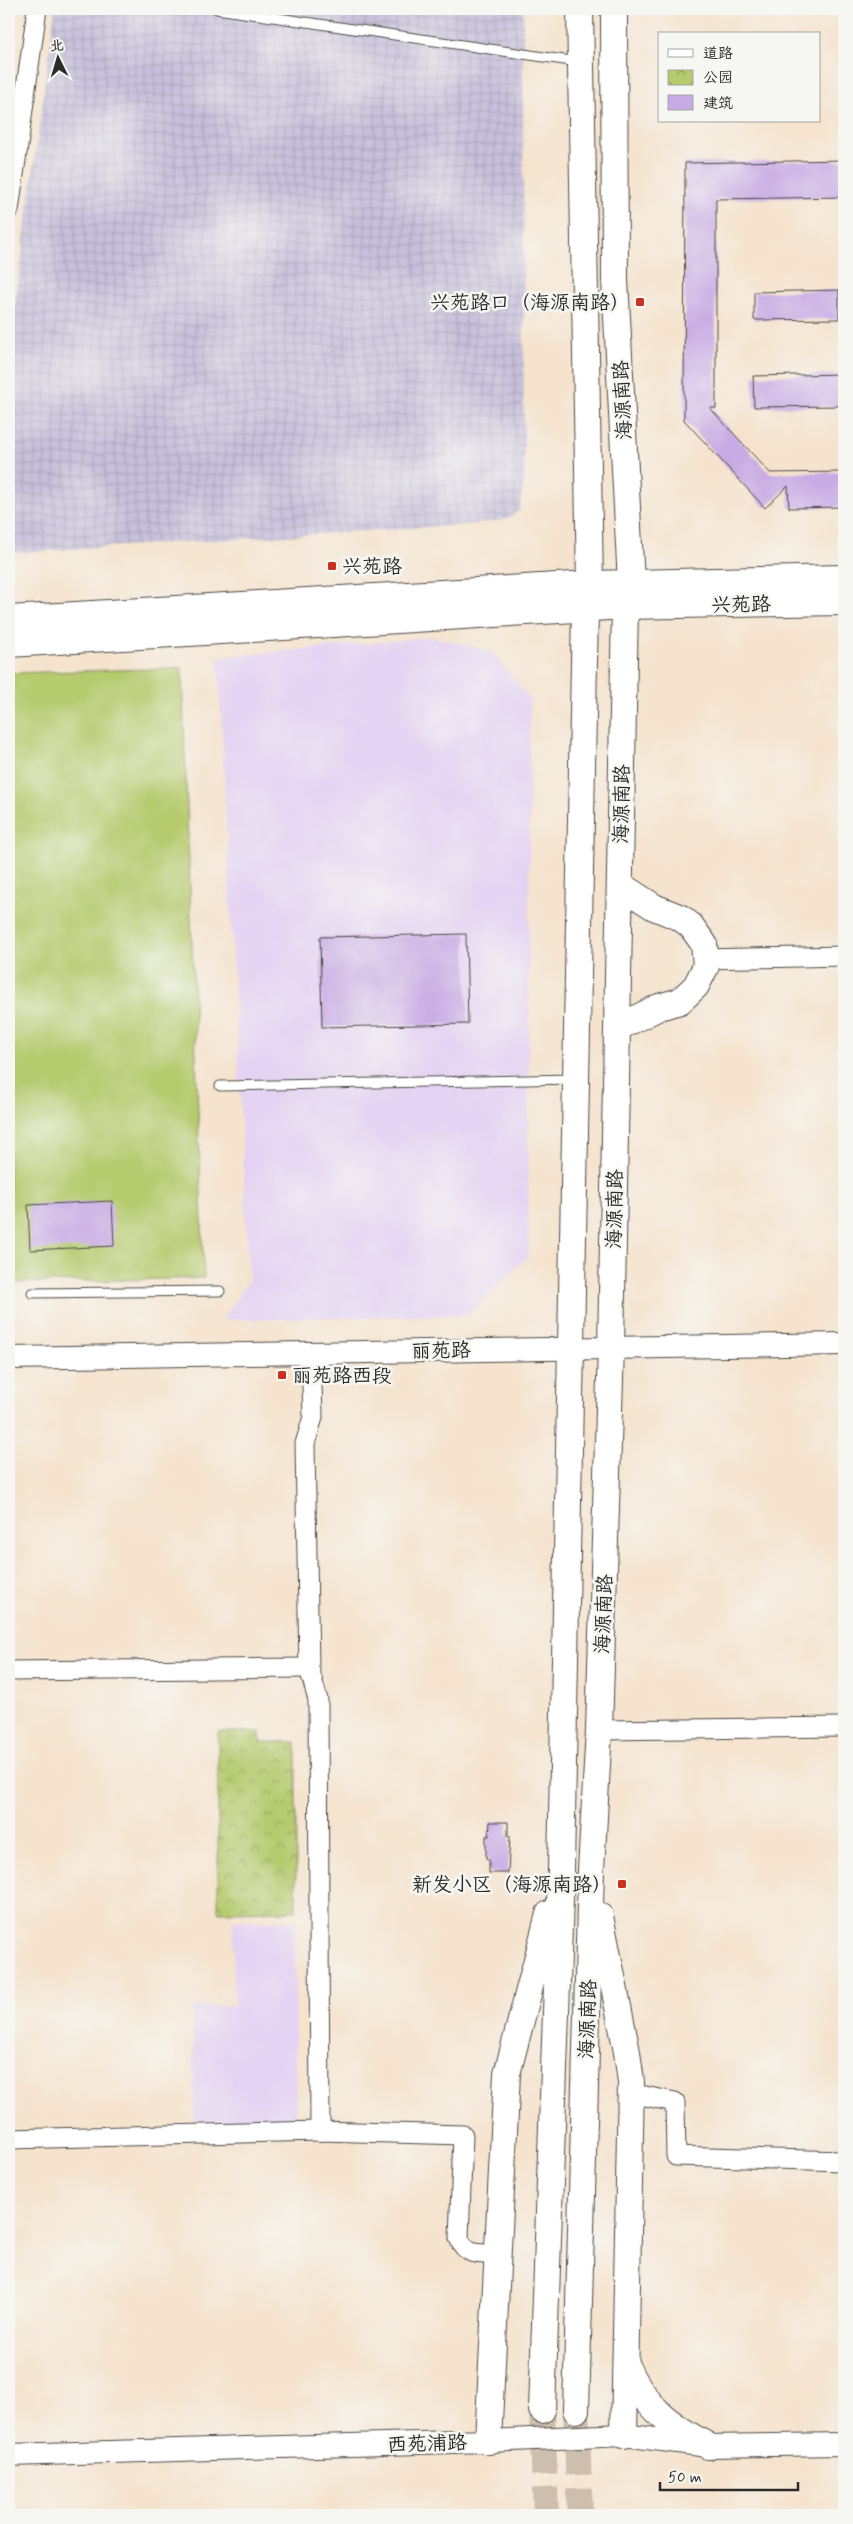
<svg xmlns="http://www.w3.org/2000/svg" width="853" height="2524" font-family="Mynerve,'LXGW WenKai TC',sans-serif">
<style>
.built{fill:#e4d3f2}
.industrial{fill:url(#industrial-grid)}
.grass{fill:#b6ca6e;stroke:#707a4c}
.park{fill:url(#park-crowns);stroke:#707a4c}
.building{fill:#c8abe4}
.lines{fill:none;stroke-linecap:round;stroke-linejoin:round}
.secondary-tunnel{stroke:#cdbead;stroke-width:26;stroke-dasharray:26 13;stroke-linecap:butt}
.service-casing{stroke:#494743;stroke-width:11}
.minor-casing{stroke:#494743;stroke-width:21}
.tertiary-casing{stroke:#494743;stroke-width:24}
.secondary-casing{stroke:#494743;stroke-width:28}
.service{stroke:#fff;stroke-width:9}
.minor{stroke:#fff;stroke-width:19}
.tertiary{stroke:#fff;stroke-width:22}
.secondary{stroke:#fff;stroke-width:26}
.poi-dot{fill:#c8321e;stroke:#f6f6f2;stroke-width:2}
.labels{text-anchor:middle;stroke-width:5;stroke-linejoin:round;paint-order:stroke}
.poi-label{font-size:20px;fill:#2b2b2b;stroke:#f6f6f2;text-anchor:end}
.street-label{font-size:20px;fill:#2b2b2b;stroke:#f6f6f2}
</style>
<defs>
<pattern id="industrial-grid" width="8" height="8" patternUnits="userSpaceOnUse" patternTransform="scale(1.25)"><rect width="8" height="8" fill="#c6c0da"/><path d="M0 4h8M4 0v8" fill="none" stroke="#aaa5bb"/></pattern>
<pattern id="park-crowns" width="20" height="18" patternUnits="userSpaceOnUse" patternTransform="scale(1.25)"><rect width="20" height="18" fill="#b6ca6e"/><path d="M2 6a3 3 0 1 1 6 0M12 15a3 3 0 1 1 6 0" fill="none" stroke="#94a45b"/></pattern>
</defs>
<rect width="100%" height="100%" fill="#f6f6f2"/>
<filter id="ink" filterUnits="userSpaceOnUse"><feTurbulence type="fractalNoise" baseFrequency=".02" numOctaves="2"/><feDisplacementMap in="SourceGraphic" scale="10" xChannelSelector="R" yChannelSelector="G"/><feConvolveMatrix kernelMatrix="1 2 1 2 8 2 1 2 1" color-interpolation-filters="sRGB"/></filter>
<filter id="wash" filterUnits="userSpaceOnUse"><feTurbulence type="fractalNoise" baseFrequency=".0096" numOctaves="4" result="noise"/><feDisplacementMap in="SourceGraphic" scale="20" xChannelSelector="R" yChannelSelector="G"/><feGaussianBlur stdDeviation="1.12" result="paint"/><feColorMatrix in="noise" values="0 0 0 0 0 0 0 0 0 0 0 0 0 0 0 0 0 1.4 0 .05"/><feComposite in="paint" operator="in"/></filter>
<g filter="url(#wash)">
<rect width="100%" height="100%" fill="#f5e3ce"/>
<g class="built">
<path d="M434,637L492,652L530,699L528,1256L467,1315L222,1320L249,1280L218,657Z"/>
<path d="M233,1921H295L296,2124H194L193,2007L234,2006Z"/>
</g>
<path class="industrial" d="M55,9H523L524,481L519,511L507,519L478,524L9,553V350Z"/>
<path class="grass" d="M182,668L204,1278L9,1283V673Z"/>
<path class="park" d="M218,1732H260L261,1742H296V1911L218,1912Z"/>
<g id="blocks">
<g class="building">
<path d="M844,160V197L716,199V408H710L770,473L844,472V507L789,508L788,486L765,508L684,420L685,163Z"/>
<path d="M839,290V319L754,320V292Z"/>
<path d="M844,374V406L754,407L753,376Z"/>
<path d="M466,934L468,1024L322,1027L320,937Z"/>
<path d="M112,1201L114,1246L30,1250L28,1205Z"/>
<path d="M490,1822H508V1836H510L508,1873H489V1859H486V1836H489Z"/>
</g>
</g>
</g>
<g filter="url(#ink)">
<use href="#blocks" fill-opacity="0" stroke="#494743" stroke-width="1"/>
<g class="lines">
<g class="secondary-tunnel">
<path d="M542,2410L546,2515"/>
<path d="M576,2410L580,2515"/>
</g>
<g class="service-casing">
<g id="service">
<path d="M217,9L578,62"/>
<path d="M220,1086L574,1079"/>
<path d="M32,1293L220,1291"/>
</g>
</g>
<g class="minor-casing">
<g id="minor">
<path d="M9,210L37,9"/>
<path d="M705,959L844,956"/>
<path d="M311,1352L313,1417L305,1444L309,1668L318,1700L320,2131"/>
<path d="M9,1671L309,1668"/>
<path d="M599,1730L844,1727"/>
<path d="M630,2093L675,2102L676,2156L844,2161"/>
<path d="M9,2139L320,2131L463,2135L459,2238C465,2256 480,2254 497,2254"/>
</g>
</g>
<g class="tertiary-casing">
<g id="tertiary">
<path d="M9,1358L844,1344"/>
<path d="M9,2455L488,2441L624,2435L708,2446L844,2444"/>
</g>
</g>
<g class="secondary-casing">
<g id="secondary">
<path d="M9,619L590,584L844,578"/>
<path d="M9,644L625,606L844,602"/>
<path d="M617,1028L659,1007L680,1001L696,986L706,966L704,944L691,926L681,918L654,907L620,885"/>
<path d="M600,1916L627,2052L631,2082L624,2435"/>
<path d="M626,2364C646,2408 668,2424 708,2446"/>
<path d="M542,2410L561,1870L585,609L590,584L580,9"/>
<path d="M576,2410L591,1870L599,1730L611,1347L625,606L631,583L615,280L614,9"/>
<path d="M488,2441L507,2074L549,1914"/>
</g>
</g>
<use href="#service" class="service"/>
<use href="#minor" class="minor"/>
<use href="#tertiary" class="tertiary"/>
<use href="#secondary" class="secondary"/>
</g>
</g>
<g class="poi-dot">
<rect x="635" y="297" width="10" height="10" rx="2.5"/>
<rect x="327" y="561" width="10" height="10" rx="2.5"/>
<rect x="277" y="1370" width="10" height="10" rx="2.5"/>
<rect x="617" y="1879" width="10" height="10" rx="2.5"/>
</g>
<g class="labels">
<g class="poi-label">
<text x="630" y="309">兴苑路口（海源南路）</text>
<text x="342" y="573" text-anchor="start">兴苑路</text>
<text x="292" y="1382" text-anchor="start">丽苑路西段</text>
<text x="612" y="1891">新发小区（海源南路）</text>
</g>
<g class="street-label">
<text transform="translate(622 400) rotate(-93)" y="7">海源南路</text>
<text transform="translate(741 604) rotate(-1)" y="7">兴苑路</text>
<text transform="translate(621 804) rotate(-89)" y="7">海源南路</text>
<text transform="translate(614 1209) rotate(-89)" y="7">海源南路</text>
<text transform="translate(441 1350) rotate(-1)" y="7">丽苑路</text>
<text transform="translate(603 1614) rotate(-88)" y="7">海源南路</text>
<text transform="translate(587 2019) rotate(-88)" y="7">海源南路</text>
<text transform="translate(427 2443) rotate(-2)" y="7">西苑浦路</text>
</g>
</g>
<rect width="853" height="2524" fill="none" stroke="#f6f6f2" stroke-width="30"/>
<rect x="658" y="32" width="162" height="90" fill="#f6f6f2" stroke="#a5a5a2"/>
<rect x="668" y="49" width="25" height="8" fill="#ffffff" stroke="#a5a5a2"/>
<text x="703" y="58" font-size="15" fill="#2b2b2b">道路</text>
<rect x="668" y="70" width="25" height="15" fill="url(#park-crowns)" stroke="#a5a5a2"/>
<text x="703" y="82" font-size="15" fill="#2b2b2b">公园</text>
<rect x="668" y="95" width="25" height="15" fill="#c8abe4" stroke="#a5a5a2"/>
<text x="703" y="108" font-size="15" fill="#2b2b2b">建筑</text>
<g transform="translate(58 58) rotate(355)" stroke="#f6f6f2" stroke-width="4" paint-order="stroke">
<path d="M0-4L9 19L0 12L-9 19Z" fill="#2b2b2b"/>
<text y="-8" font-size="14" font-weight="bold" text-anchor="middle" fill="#2b2b2b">北</text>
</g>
<path d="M660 2482v8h138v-8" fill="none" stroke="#2b2b2b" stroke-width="2.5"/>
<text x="668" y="2482" font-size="15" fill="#2b2b2b" stroke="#f6f6f2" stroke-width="4" paint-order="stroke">50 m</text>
</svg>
